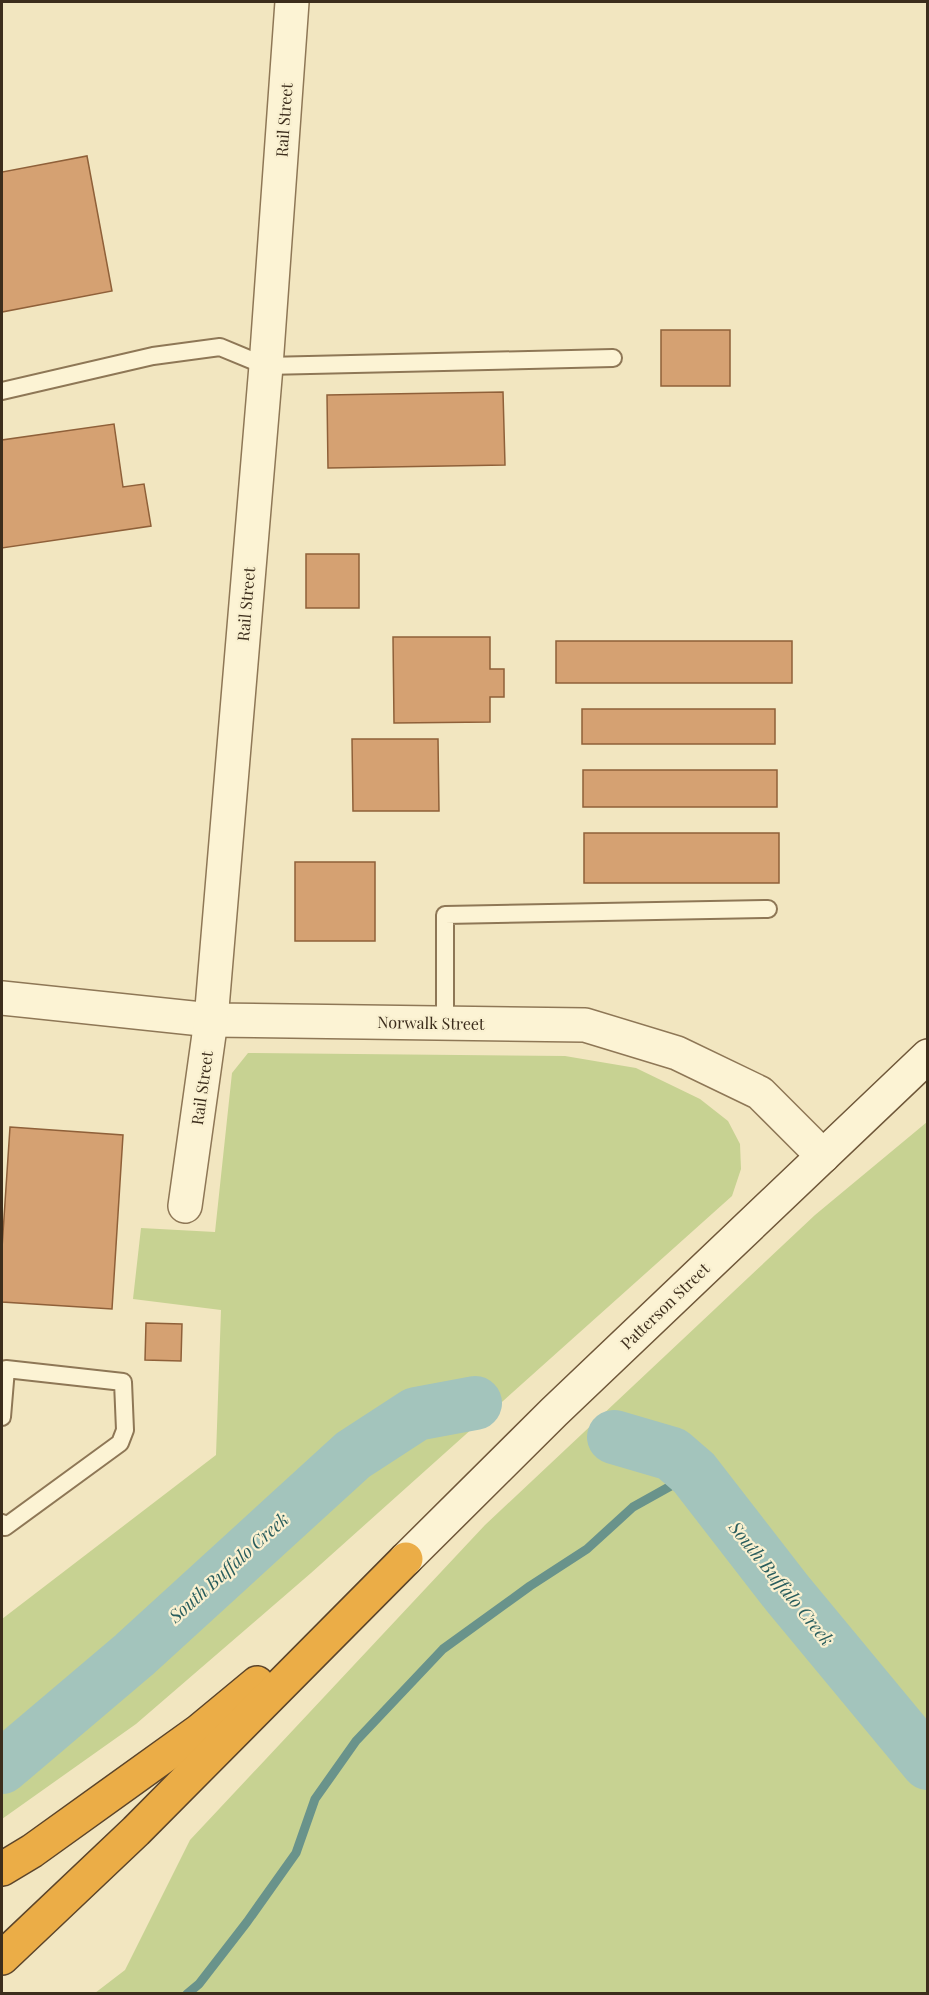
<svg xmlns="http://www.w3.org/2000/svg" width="929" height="1995" font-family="'Playfair Display',serif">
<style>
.green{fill:#c7d292}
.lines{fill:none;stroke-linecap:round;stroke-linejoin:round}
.stream{stroke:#69938b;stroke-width:9}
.river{stroke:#a3c4bc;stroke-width:54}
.building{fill:#d5a172;stroke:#8f6039;stroke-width:1.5}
.lane-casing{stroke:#8e7756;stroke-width:20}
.street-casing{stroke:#8e7756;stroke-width:36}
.secondary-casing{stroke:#6f5739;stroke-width:36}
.highway-casing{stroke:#5b442a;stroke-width:36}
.lane{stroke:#fcf3d4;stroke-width:16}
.street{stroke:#fcf3d4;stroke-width:33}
.secondary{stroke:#fcf3d4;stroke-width:33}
.highway{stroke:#ebad47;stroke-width:33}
.labels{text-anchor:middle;stroke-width:4.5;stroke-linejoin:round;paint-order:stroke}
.street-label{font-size:16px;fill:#3c2d1c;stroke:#f9f0d0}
.water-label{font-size:18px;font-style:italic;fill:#295d5d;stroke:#f9f0d0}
</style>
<rect width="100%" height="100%" fill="#f2e6c0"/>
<g class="green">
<path d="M248,1053L565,1056L636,1068L700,1099L728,1121L740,1144L741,1169L732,1196L311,1573L136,1724L2,1819V1619L216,1455L221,1310L133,1299L141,1228L215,1232L232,1073Z"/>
<path d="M927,1122V1993H95L125,1970L190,1840L485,1525L815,1215Z"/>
</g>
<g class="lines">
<path class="stream" d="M187,1994L199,1984L247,1922L296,1853L315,1799L356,1741L443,1649L530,1586L587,1549L633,1507L694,1473"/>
<g class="river">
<path d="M614,1437L672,1454L694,1473L787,1593L928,1763"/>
<path d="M2,1767L134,1655L353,1455L416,1414L475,1403"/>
</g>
</g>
<g class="building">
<path d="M87,156L112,291L2,312V172Z"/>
<rect x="661" y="330" width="69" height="56"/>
<path d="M503,392L505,465L328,468L327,395Z"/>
<path d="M114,424L123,487L144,484L151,526L2,548V440Z"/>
<rect x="306" y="554" width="53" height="54"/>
<path d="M393,637H490V669H504V697H490V722L394,723Z"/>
<rect x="556" y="641" width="236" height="42"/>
<rect x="582" y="709" width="193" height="35"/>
<path d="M352,739H438L439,811H353Z"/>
<rect x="583" y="770" width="194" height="37"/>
<rect x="584" y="833" width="195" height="50"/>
<rect x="295" y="862" width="80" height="79"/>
<path d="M10,1127L123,1135L112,1309L2,1302V1248Z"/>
<path d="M146,1323L182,1324L181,1361L145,1360Z"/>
</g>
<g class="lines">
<g class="lane-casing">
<g id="lane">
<path d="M2,391L153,356L220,347L266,366L613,358"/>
<path d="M445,1023V915L768,909"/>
<path d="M2,1417L6,1369L123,1382L125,1430L120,1443L5,1527L2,1523"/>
</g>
</g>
<g class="street-casing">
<g id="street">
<path d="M2,998L211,1020L585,1025L677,1053L760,1093L823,1156"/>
<path d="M185,1206L211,1020L266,366L292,2"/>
</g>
</g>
<g class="secondary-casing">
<path id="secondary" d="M406,1559L554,1412L928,1056"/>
</g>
<g class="highway-casing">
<g id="highway">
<path d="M2,1869L32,1851L199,1731L257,1683"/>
<path d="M2,1958L136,1831L406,1559"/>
</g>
</g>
<use href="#lane" class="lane"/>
<use href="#street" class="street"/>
<use href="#secondary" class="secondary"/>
<use href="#highway" class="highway"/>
</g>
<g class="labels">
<g class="street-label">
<text transform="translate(284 120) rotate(-86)" y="6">Rail Street</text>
<text transform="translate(246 604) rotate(-85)" y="6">Rail Street</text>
<text transform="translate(431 1023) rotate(1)" y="6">Norwalk Street</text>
<text transform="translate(202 1088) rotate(-82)" y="6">Rail Street</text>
<text transform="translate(665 1306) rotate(-44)" y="6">Patterson Street</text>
</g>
<g class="water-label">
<text transform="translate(229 1568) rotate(-42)" y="6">South Buffalo Creek</text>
<text transform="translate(781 1584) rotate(51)" y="6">South Buffalo Creek</text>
</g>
</g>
<rect width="929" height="1995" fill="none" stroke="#3c2d1c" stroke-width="6"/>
</svg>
